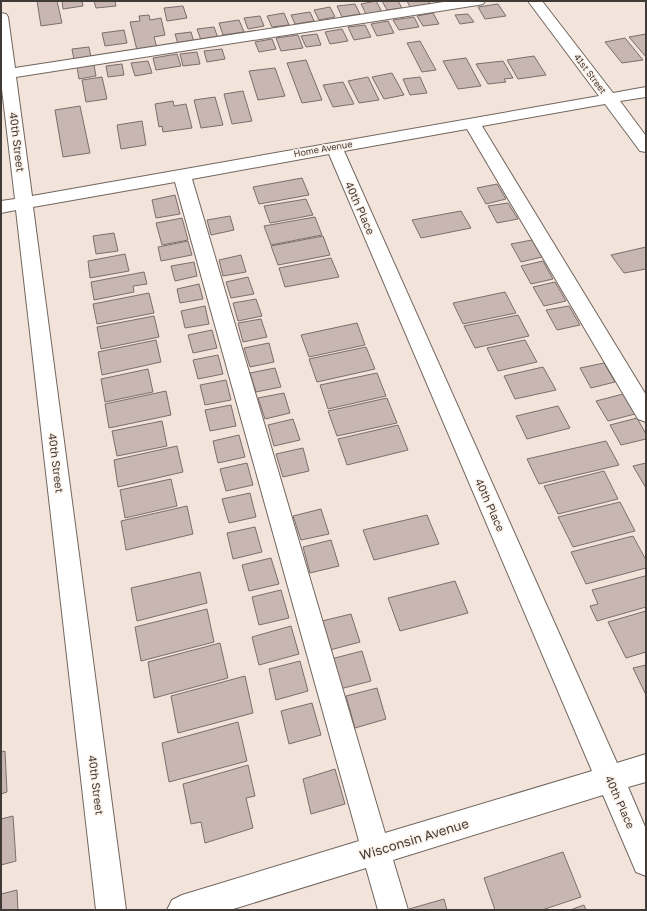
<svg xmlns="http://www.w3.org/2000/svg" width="647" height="911" font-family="'Golos Text',sans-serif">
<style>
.building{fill:#c7b6b2;stroke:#7d6e6b}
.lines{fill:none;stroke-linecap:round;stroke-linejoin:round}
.minor-casing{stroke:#72665e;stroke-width:2}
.minor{fill:#fff;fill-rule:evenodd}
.labels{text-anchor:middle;stroke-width:3;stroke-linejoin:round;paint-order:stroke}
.far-street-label{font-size:9px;fill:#413b37;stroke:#fdf2ea}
.street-label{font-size:11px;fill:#413b37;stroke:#fdf2ea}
.near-street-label{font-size:13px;fill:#413b37;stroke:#fdf2ea}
</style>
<rect width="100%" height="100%" fill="#f2e4db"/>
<g class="building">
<path d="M37,1H57L62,23L41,26Z"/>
<path d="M62,1H82L83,6L63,9Z"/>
<path d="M94,1H115L116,6L96,8Z"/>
<path d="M376,1L382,12L366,14L361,4Z"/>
<path d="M382,1H398L402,8L387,10Z"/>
<path d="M407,1H429L430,4L410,7Z"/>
<path d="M355,4L360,14L342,17L337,6Z"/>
<path d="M498,4L506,16L485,19L478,7Z"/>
<path d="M183,6L187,18L167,21L164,8Z"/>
<path d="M330,7L335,17L319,20L314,10Z"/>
<path d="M310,12L314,21L295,24L291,15Z"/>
<path d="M284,13L289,25L272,27L267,16Z"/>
<path d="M433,13L439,24L423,26L417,16Z"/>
<path d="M468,14L474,22L460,24L455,15Z"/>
<path d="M149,15L150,20L161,18L165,35L154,37L157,48L137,50L130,22L140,21L139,16Z"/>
<path d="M260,16L264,26L248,29L244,18Z"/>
<path d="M414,17L419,27L399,30L393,20Z"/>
<path d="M239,20L244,32L223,35L219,23Z"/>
<path d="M388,21L394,33L377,36L371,24Z"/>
<path d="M365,25L371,37L354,40L348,27Z"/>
<path d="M214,27L218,38L201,40L197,29Z"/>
<path d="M342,29L348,41L330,44L325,32Z"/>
<path d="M124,30L127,43L105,46L102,33Z"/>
<path d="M191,32L194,42L178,44L175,34Z"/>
<path d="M317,34L321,45L306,47L301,36Z"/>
<path d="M646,34V57L629,37Z"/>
<path d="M298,35L303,48L281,51L276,38Z"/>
<path d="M625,38L643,60L622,63L605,42Z"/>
<path d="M272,39L276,49L259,52L255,42Z"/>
<path d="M420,41L436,70L422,72L407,43Z"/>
<path d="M89,47L91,57L74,60L72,49Z"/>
<path d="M222,49L225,59L207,62L204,51Z"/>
<path d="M197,52L200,64L183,66L180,54Z"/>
<path d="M177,54L181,66L156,70L153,58Z"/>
<path d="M534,56L546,75L518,79L507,60Z"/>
<path d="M466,58L481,86L458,89L443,61Z"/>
<path d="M306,60L322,100L302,103L287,63Z"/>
<path d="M148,61L152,73L135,76L131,63Z"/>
<path d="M503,61L513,78L504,79L506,82L488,84L476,64Z"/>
<path d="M122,64L124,75L108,77L106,66Z"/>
<path d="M94,65L96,76L79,79L77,67Z"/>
<path d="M275,68L285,96L258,100L249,71Z"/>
<path d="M392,73L404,95L384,99L372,77Z"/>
<path d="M102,77L107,99L86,102L82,80Z"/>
<path d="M368,77L379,100L359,103L348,81Z"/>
<path d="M420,77L427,93L410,95L403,79Z"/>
<path d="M343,82L354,104L333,107L323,85Z"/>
<path d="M243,91L252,121L232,124L224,94Z"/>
<path d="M215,97L223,125L201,128L194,100Z"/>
<path d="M173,101L174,106L186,104L192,128L163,132L162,126L159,127L155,104Z"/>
<path d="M80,106L90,153L63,157L55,110Z"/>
<path d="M142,121L146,145L121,149L117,125Z"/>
<path d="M302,178L309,195L259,204L253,187Z"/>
<path d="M497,184L506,199L486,204L477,188Z"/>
<path d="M175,195L180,214L156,218L152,200Z"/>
<path d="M306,199L313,215L270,223L264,206Z"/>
<path d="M508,203L518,219L497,223L488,206Z"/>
<path d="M461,211L471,228L421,238L412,220Z"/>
<path d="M230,216L234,230L211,235L207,220Z"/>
<path d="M315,217L322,235L271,245L264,226Z"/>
<path d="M182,218L188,240L162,245L156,223Z"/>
<path d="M114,233L118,251L96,254L93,236Z"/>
<path d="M323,236L330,255L278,265L271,246Z"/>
<path d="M532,240L542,257L521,262L511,244Z"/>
<path d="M188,241L192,255L161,261L158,247Z"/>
<path d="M646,247V269L624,273L611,255Z"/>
<path d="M125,254L129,271L90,278L88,261Z"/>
<path d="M241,255L246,272L223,276L219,260Z"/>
<path d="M331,258L339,277L285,287L279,268Z"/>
<path d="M543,261L553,279L531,284L521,266Z"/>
<path d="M194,262L197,276L175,281L171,266Z"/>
<path d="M144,272L147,284L133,286L134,292L94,300L91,282Z"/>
<path d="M248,277L254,294L231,298L226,282Z"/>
<path d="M555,282L566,301L544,306L533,287Z"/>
<path d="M199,284L203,299L180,303L177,289Z"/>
<path d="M505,292L516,313L463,324L453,303Z"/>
<path d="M149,293L154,313L97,324L93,304Z"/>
<path d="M256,299L262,316L238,321L233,303Z"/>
<path d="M205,306L209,324L185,328L181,311Z"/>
<path d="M569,306L580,325L557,330L546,310Z"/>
<path d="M518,315L529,336L475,348L464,326Z"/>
<path d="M154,316L159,337L101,349L97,327Z"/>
<path d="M261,319L267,337L243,342L238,323Z"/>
<path d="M357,323L365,345L309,357L301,335Z"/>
<path d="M212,330L217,348L193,353L188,335Z"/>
<path d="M156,340L161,362L102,375L98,352Z"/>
<path d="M525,340L537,362L498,371L487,348Z"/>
<path d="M269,343L274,362L250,367L244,348Z"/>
<path d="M366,347L375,369L317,382L309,359Z"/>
<path d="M218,355L223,374L198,379L193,360Z"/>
<path d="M604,363L615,382L591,388L580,368Z"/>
<path d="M543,367L556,390L515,399L504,376Z"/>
<path d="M275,368L281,387L256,392L250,373Z"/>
<path d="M148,369L153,392L105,402L101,379Z"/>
<path d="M377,373L386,396L328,409L320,385Z"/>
<path d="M226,380L231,400L205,405L200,385Z"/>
<path d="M166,391L171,415L109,428L105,404Z"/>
<path d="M284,393L290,413L265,419L258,398Z"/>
<path d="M623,394L635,414L608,421L596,401Z"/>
<path d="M387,398L397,423L337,436L328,411Z"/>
<path d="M231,405L236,426L210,431L205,410Z"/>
<path d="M558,406L570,428L527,439L516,416Z"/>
<path d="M637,418L646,434V439L621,445L610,425Z"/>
<path d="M293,419L300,440L274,446L268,425Z"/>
<path d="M162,421L167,446L117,456L112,431Z"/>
<path d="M398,425L408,450L347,465L338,439Z"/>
<path d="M239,435L245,457L218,463L213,441Z"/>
<path d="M606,441L619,465L539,484L527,459Z"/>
<path d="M177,446L183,472L118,487L114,460Z"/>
<path d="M303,448L309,471L283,477L276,454Z"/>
<path d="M247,463L253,485L226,491L220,469Z"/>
<path d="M646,463V488L633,466Z"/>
<path d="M604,471L618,499L558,514L544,486Z"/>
<path d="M171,479L177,506L125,518L120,490Z"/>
<path d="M250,493L256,517L229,523L222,499Z"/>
<path d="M620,502L635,531L573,547L558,517Z"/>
<path d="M187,506L193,534L126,550L121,521Z"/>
<path d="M321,509L329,534L301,540L293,516Z"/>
<path d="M427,515L439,544L374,560L363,530Z"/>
<path d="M255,527L262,552L233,559L227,533Z"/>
<path d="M633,536L646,560V568L586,584L571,552Z"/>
<path d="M331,540L339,566L310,573L303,547Z"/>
<path d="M271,558L279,584L249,591L242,565Z"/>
<path d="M200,572L207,603L137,621L131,588Z"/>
<path d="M645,576L646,579V607L597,621L590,606L598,604L592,590Z"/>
<path d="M455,581L468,613L400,631L388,598Z"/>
<path d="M281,590L289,618L259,625L252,597Z"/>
<path d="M207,609L214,642L141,661L135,627Z"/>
<path d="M646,611V652L626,658L608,622Z"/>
<path d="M351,614L360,642L330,650L322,621Z"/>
<path d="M291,626L299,654L259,665L252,637Z"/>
<path d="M220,643L228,678L154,698L148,662Z"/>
<path d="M362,651L371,681L340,689L331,659Z"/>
<path d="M300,661L308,691L276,700L269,669Z"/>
<path d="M646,665V695L633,668Z"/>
<path d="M245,676L253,713L178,733L171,696Z"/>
<path d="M377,688L386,719L355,728L346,696Z"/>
<path d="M312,703L321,735L289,744L281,711Z"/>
<path d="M238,722L247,761L169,782L162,743Z"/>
<path d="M5,751L7,792L1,794V752Z"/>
<path d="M248,765L255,796L246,798L253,828L205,843L201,822L191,824L183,784Z"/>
<path d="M335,769L345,804L311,814L303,779Z"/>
<path d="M13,816L16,861L1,865V819Z"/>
<path d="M563,852L581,897L542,910H495L484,878Z"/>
<path d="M17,890L18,910H1V894Z"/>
<path d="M444,899L447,910H409V909Z"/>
<path d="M584,905L586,910H570Z"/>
</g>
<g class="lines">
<g class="minor-casing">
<path id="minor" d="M450,1H485L483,4L478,5L16,77L32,196L599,96L528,1H542L613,93L646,87V97L620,101L646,136V152L640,151L605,104L482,126L646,395V422L638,419L467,129L344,151L617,763L646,754V782L628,787L646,829V876L636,872L603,795L393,860L408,910H378L366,868L230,910H167L172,900L182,895L359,841L175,182L33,207L126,910H96L16,210L1,213V201L15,199L1,81V13L6,14L8,17L15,68ZM329,154L592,771L385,833L192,179Z"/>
</g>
<use href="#minor" class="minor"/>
</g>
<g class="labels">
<g class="far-street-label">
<text transform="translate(590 74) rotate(53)" y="3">41st Street</text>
<text transform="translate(323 149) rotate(-10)" y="3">Home Avenue</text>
</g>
<g class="street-label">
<text transform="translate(17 142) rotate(83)" y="4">40th Street</text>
<text transform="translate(360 208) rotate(66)" y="4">40th Place</text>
<text transform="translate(56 463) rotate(83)" y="4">40th Street</text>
<text transform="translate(490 505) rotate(66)" y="4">40th Place</text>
<text transform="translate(96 785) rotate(83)" y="4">40th Street</text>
<text transform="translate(620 802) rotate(66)" y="4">40th Place</text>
</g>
<g class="near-street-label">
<text transform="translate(414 839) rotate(-17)" y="5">Wisconsin Avenue</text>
</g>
</g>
<rect width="647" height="911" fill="none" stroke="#413b37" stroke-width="4"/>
</svg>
